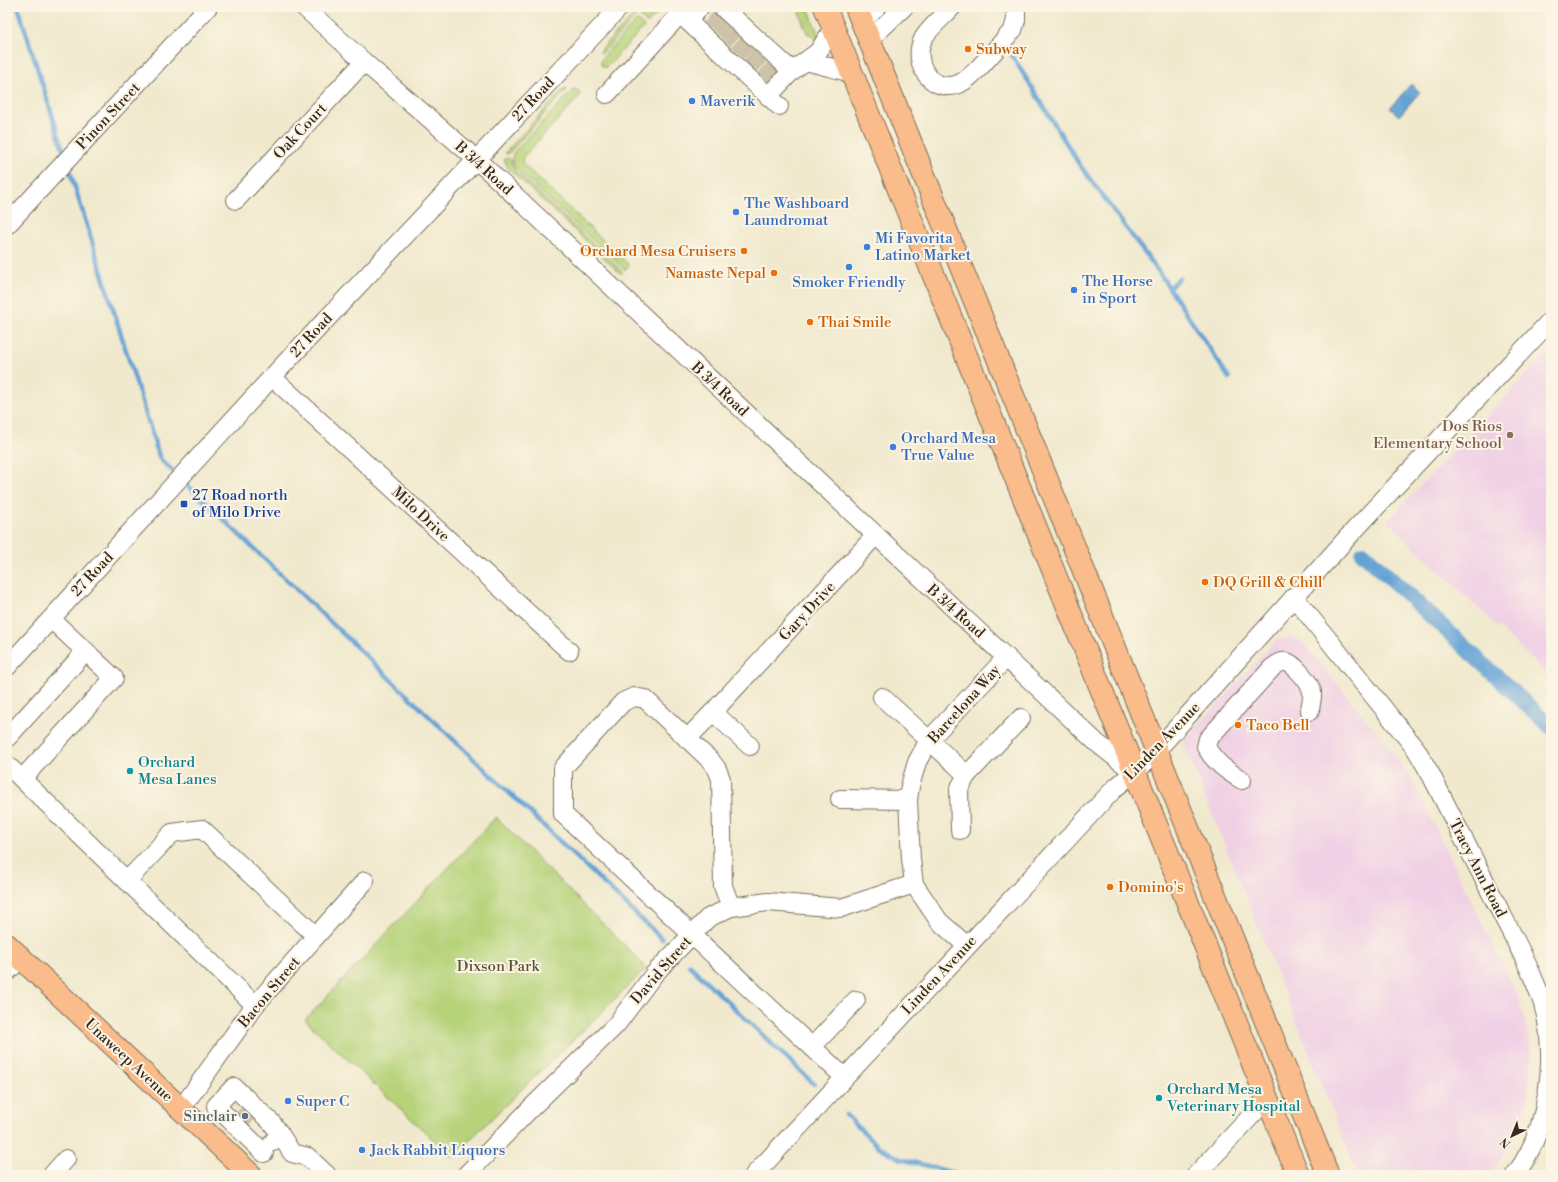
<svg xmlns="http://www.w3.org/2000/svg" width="1558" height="1182" font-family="'Libre Bodoni',serif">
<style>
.built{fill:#f0d0e5}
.green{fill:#b6d37a;stroke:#787e4c}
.water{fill:#63a2d5;stroke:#4f667a}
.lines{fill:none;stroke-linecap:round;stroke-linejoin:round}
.stream{stroke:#63a2d5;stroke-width:4.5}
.canal{stroke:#63a2d5;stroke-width:16}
.minor-tunnel{stroke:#ccc3aa;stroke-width:18;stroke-dasharray:18 9;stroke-linecap:butt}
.minor-casing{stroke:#7a6d5b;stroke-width:20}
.major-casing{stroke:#7a6d5b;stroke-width:24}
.highway-casing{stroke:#7a6d5b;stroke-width:24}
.minor{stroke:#fff;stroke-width:18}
.major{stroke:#f9bc8a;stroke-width:22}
.highway{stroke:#f9bc8a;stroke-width:22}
.food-dot{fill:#e8710a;stroke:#fcf5e5;stroke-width:1.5}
.shop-dot{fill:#3f7fe0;stroke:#fcf5e5;stroke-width:1.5}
.education-dot{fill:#8d6e63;stroke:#fcf5e5;stroke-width:1.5}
.transit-dot{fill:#1a4fb4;stroke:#fcf5e5;stroke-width:1.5}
.culture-dot{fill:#0f9aa8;stroke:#fcf5e5;stroke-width:1.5}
.service-dot{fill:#5c6f8a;stroke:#fcf5e5;stroke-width:1.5}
.labels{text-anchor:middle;stroke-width:4;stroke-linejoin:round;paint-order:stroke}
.food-label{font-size:15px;fill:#c56008;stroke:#fcf5e5;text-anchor:start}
.street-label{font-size:15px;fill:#3b2a1e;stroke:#fcf5e5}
.shop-label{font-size:15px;fill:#366cbe;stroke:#fcf5e5;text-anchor:start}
.education-label{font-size:15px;fill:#785e54;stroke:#fcf5e5;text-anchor:end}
.transit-label{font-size:15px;fill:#164399;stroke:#fcf5e5;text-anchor:start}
.culture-label{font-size:15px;fill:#0d838f;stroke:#fcf5e5;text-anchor:start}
.park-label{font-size:15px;fill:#5a5435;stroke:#fcf5e5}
.service-label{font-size:15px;fill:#4e5e75;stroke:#fcf5e5;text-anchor:end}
</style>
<rect width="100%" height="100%" fill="#fcf5e5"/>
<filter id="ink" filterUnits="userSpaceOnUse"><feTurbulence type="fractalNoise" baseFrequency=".025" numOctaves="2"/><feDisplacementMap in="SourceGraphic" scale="8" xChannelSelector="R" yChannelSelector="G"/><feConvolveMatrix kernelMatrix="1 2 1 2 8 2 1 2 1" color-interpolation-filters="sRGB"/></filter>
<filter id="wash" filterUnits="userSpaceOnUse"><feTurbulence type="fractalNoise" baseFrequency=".012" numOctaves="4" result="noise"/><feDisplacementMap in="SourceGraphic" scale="16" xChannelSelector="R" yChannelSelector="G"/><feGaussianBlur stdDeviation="0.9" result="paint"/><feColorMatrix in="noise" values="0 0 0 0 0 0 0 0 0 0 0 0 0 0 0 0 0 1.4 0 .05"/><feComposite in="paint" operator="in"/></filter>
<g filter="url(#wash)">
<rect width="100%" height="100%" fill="#f0e9cd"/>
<g class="built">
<path d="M1551,349V678L1387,521Z"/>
<path d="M1292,637L1302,641L1379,735L1410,776L1519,998L1532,1053L1528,1094L1522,1117L1514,1138L1490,1175H1358L1183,742L1276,640Z"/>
</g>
<g class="green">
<path d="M641,7H645L604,51L600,53L603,47Z"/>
<path d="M650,7H667L657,14L647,24L640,17Z"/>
<path d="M797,7H808L819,37L817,42L812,35L807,33Z"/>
<path d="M637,20L644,27L607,67H603L600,62L606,53Z"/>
<path d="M568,88L508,154L505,153L561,92Z"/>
<path d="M575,89L580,92V96L523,157L522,163L629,265L625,270L516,169L512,161L513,153L570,93Z"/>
<path d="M509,158L515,171L623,272L621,274L508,168L504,159Z"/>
<path d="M496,817L647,968L452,1157L305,1020Z"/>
</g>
<path class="water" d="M1411,84L1420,92L1399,116L1390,108Z"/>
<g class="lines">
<g class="stream">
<path d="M18,7L65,156"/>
<path d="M1005,44L1079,164L1158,271L1229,378"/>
<path d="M68,165L160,459L178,476"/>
<path d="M1169,288L1179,278"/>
<path d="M183,481L662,939"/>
<path d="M689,965L814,1084"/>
<path d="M846,1115L879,1147L901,1159L962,1175"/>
</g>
<path class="canal" d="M1363,553L1551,727"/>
</g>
</g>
<g filter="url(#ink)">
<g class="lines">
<g class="minor-tunnel">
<path d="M711,28L723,14"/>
<path d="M724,40L736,27"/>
<path d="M738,53L750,40"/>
<path d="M751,66L763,52"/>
<path d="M765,79L777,65"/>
<path d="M241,1121L250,1111"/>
</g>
<g class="minor-casing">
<g id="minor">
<path d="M304,7L364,62L476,159L1097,743L1135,773"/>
<path d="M722,7L792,71"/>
<path d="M952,7C944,16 928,29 923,39C912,61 929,92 956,85C972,81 1000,43 1013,30L1016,20V10L1013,7"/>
<path d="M688,21L700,7"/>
<path d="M862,22L877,7"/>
<path d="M869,40L904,7"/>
<path d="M806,61L852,73"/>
<path d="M607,94L680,14L779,106"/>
<path d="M768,96L792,71L818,52L834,27"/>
<path d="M236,200L364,62"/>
<path d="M7,225L208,7"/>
<path d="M272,377L569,651"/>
<path d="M1294,597L1416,749L1431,775C1452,816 1472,856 1493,897C1510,931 1531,967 1543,1004C1558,1057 1549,1130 1515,1175"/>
<path d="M51,619L114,678L22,779L255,1005"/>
<path d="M7,667L272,377L620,7"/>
<path d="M882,697L967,775"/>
<path d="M713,712L875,536"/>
<path d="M7,738L86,651"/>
<path d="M687,739L713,712L750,746"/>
<path d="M7,765L22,779"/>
<path d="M1242,780C1227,771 1215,763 1206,747L1208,739L1272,668C1276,665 1280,661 1286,662C1294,663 1311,684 1312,692C1313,698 1310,705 1310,711"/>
<path d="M840,799L908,800"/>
<path d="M960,830L959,789L967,775L1021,718"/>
<path d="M127,881L172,833L202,829L316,936"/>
<path d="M731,907L723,886L721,779L717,769L711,761L645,699L634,697L623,702L563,768V814L844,1077"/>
<path d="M967,946L939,921L914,884L911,859L908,800L910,786L917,762L929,740L1007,657"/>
<path d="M7,972L21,958"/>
<path d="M812,1047L856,1000"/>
<path d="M181,1109L255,1005L365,881"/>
<path d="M273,1142L280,1134L292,1153L308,1157L327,1175"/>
<path d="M264,1153L216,1106L234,1087L272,1123L280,1134"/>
<path d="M52,1175L66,1159"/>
<path d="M466,1175L530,1109L616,1025L655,973L708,918L731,907L768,902L841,908L914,884"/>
<path d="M754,1175L1114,789L1147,761L1348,537L1551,320"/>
<path d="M1196,1175L1267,1099"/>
</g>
</g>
<g class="major-casing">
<path id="major" d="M7,945L251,1175"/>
</g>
<g class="highway-casing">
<g id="highway">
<path d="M825,7L1298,1175"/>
<path d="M856,7L1328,1175"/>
</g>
</g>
<use href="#minor" class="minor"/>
<use href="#major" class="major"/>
<use href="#highway" class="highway"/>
</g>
</g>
<g class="food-dot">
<circle cx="968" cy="49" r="4"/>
<circle cx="744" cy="251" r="4"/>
<circle cx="774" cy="273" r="4"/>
<circle cx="810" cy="322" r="4"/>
<circle cx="1205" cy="582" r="4"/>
<circle cx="1238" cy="725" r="4"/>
<circle cx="1110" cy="887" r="4"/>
</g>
<g class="shop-dot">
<circle cx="692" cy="101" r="4"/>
<circle cx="736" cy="212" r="4"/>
<circle cx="867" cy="247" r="4"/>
<circle cx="849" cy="267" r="4"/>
<circle cx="1074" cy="290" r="4"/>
<circle cx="893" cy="447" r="4"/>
<circle cx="288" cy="1101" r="4"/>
<circle cx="362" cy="1150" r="4"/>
</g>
<circle class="education-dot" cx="1510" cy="435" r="4"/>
<rect class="transit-dot" x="180" y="500" width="8" height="8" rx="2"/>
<g class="culture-dot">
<circle cx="130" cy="771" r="4"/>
<circle cx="1159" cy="1098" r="4"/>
</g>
<circle class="service-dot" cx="245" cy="1116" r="4"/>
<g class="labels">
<g class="food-label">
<text x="976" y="54">Subway</text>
<text x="736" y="256" text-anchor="end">Orchard Mesa Cruisers</text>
<text x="766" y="278" text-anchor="end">Namaste Nepal</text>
<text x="818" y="327">Thai Smile</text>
<text x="1213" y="587">DQ Grill &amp; Chill</text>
<text x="1246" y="730">Taco Bell</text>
<text x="1118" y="892">Domino's</text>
</g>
<g class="street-label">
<text transform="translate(533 99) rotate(-47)" y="5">27 Road</text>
<text transform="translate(108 116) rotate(-47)" y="5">Pinon Street</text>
<text transform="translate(300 131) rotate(-47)" y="5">Oak Court</text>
<text transform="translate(484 168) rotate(42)" y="5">B 3/4 Road</text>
<text transform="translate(311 335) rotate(-47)" y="5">27 Road</text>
<text transform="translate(720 389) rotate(43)" y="5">B 3/4 Road</text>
<text transform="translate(421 514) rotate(43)" y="5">Milo Drive</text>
<text transform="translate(92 574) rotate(-47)" y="5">27 Road</text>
<text transform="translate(807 611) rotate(-47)" y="5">Gary Drive</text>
<text transform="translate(956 611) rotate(42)" y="5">B 3/4 Road</text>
<text transform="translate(964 704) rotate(-48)" y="5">Barcelona Way</text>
<text transform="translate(1162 741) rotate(-46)" y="5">Linden Avenue</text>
<text transform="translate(1478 868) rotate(63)" y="5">Tracy Ann Road</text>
<text transform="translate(661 970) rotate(-49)" y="5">David Street</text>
<text transform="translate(939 975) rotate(-47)" y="5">Linden Avenue</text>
<text transform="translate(269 992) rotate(-50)" y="5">Bacon Street</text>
<text transform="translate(129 1060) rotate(43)" y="5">Unaweep Avenue</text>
</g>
<g class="shop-label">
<text x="700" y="106">Maverik</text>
<text x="744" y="208">The Washboard<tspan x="744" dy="17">Laundromat</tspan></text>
<text x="875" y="243">Mi Favorita<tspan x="875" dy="17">Latino Market</tspan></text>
<text x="1082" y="286">The Horse<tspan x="1082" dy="17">in Sport</tspan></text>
<text x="849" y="287" text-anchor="middle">Smoker Friendly</text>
<text x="901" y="443">Orchard Mesa<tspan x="901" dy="17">True Value</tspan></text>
<text x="296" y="1106">Super C</text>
<text x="370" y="1155">Jack Rabbit Liquors</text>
</g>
<g class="education-label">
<text x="1502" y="431">Dos Rios<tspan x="1502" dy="17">Elementary School</tspan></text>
</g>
<g class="transit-label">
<text x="192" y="500">27 Road north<tspan x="192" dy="17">of Milo Drive</tspan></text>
</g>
<g class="culture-label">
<text x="138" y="767">Orchard<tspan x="138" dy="17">Mesa Lanes</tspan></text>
<text x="1167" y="1094">Orchard Mesa<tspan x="1167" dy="17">Veterinary Hospital</tspan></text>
</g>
<g class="park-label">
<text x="498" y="971">Dixson Park</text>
</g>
<g class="service-label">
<text x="237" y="1121">Sinclair</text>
</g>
</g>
<rect width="1558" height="1182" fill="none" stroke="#fcf5e5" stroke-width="24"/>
<g transform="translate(1512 1136) rotate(223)" stroke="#fcf5e5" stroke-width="3" paint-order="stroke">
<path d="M0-3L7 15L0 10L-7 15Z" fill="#3b2a1e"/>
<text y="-6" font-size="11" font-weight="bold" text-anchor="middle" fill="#3b2a1e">N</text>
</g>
</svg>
